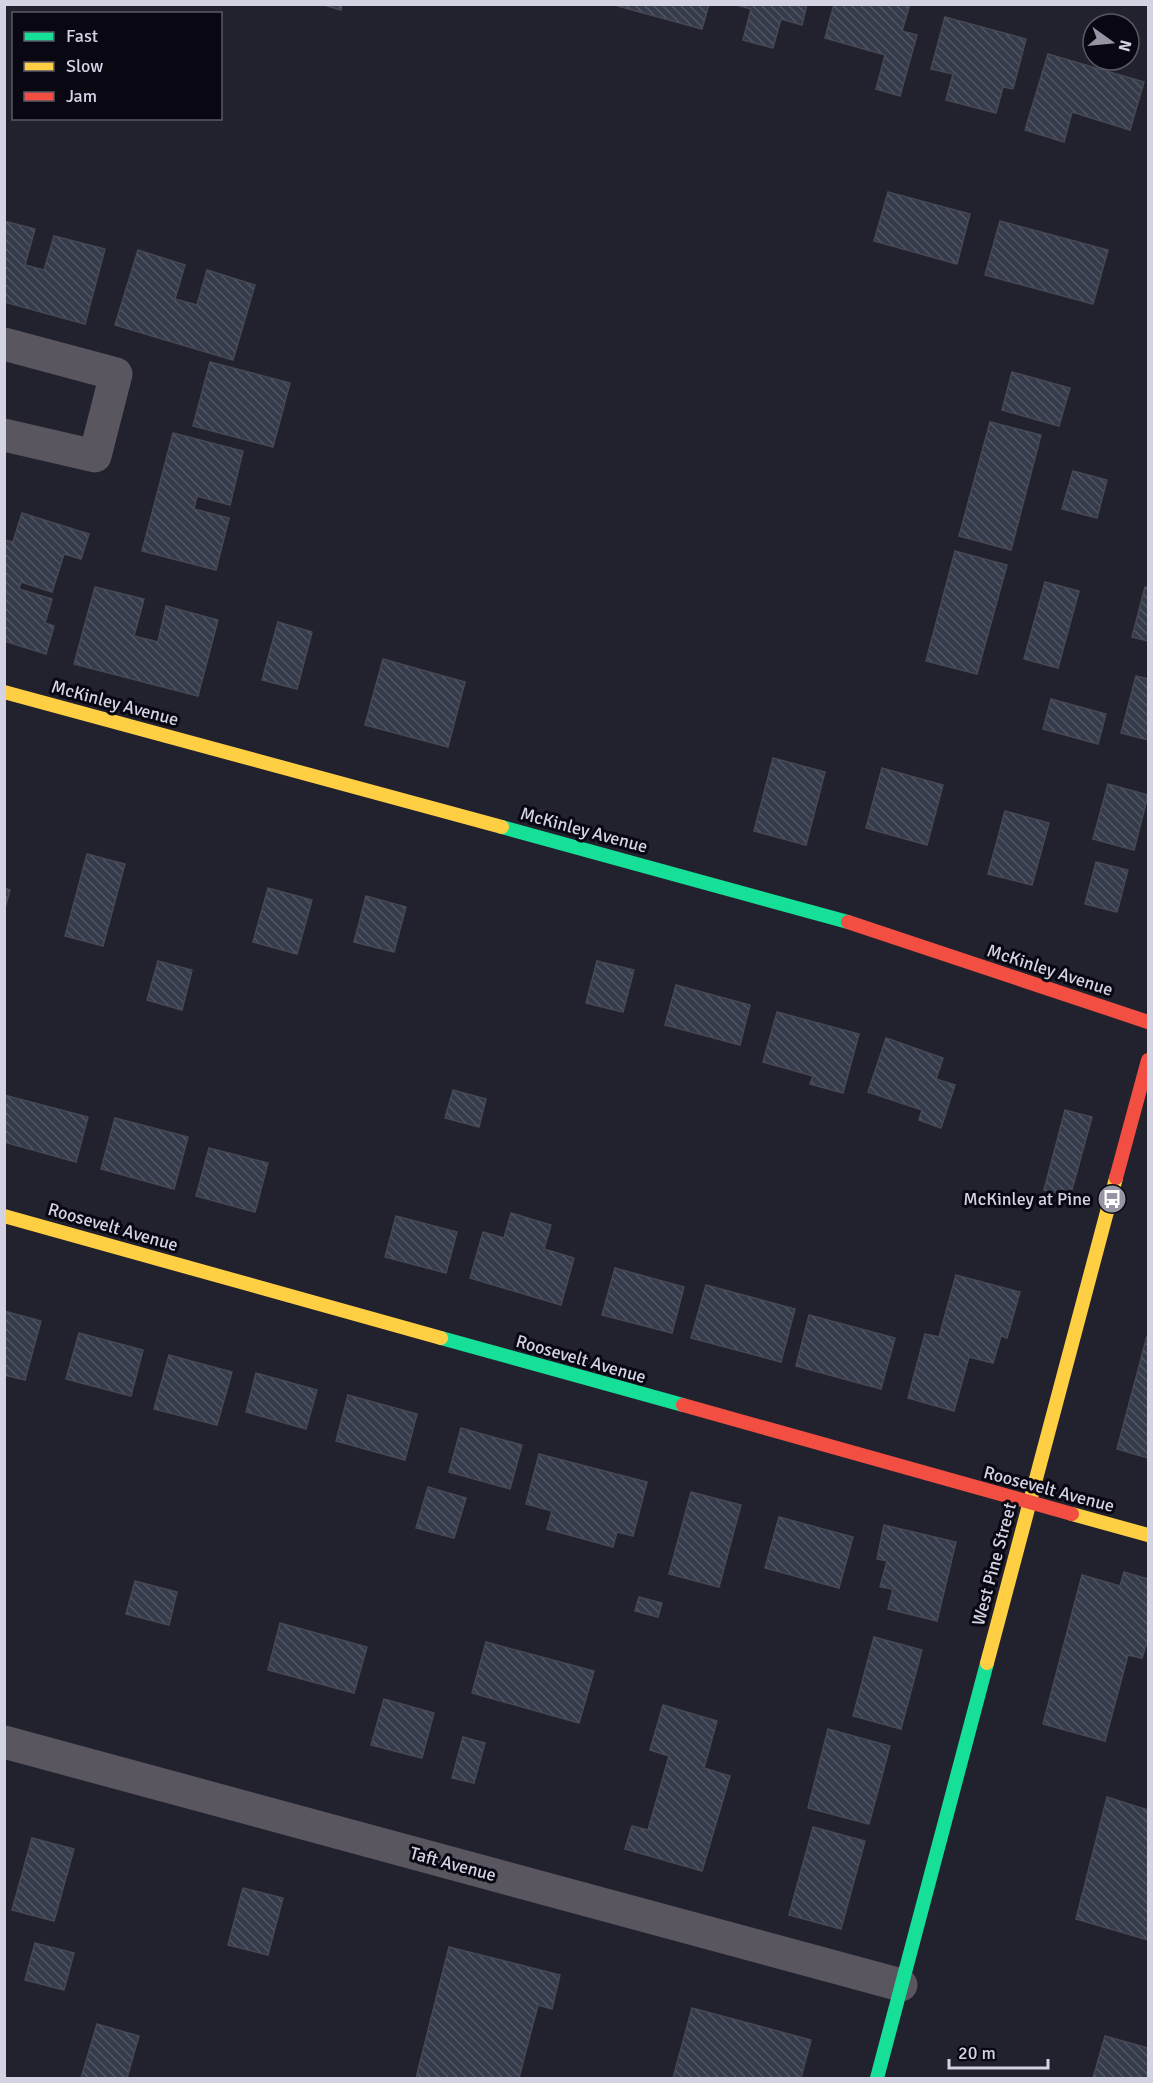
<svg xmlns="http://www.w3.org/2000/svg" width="1153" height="2083" font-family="Signika,sans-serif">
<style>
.building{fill:url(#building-back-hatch);stroke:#464853;stroke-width:1.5}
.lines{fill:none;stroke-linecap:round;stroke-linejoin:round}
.street{stroke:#5a565f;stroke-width:33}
.fast{stroke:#16e098;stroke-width:14}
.slow{stroke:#ffcf43;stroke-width:14}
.jam{stroke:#f24e42;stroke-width:14}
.labels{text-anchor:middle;stroke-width:6;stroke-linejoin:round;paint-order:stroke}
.street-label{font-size:18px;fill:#d3d3e4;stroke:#080712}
.poi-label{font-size:18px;fill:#d3d3e4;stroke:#080712;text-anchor:end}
</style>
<defs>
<pattern id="building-back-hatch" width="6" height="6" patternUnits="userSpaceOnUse" patternTransform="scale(1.5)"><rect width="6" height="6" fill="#353b4a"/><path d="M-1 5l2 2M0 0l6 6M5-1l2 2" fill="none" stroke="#515664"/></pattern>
</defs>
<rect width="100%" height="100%" fill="#22212e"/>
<g class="building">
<path d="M321,4H342L341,10Z"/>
<path d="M619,4H709L702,29L618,6Z"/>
<path d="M733,4H807L802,25L781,19L773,48L743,40L751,9Z"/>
<path d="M834,4H910L902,31L917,35L900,96L876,89L885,55L825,38Z"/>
<path d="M945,17L1026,39L1013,89L1003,87L996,113L946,100L953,74L931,69Z"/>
<path d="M1048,54L1144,82L1130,130L1072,112L1064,142L1025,130Z"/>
<path d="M888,192L970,214L957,264L874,241Z"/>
<path d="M4,221L35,229L25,265L44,270L54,236L105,249L85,324L4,302Z"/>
<path d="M1000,221L1108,250L1093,304L985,275Z"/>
<path d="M138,250L185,265L175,299L197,305L207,270L255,285L233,360L115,325Z"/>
<path d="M210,362L290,383L273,447L193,426Z"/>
<path d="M1012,372L1070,388L1059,426L1002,410Z"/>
<path d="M990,422L1041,435L1011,550L959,536Z"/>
<path d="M173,433L243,451L230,505L197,496L194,509L229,518L216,570L142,551Z"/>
<path d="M1073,471L1107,480L1097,518L1062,509Z"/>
<path d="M22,513L89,534L81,559L64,554L52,592L21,582L19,589L52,599L45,623L54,626L46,654L4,641V540L13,542Z"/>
<path d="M955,551L1007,565L977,674L926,661Z"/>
<path d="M1045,582L1079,591L1058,668L1024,659Z"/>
<path d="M95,587L144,599L134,636L158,642L166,606L218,620L198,696L74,664Z"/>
<path d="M1145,587L1148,588V641L1132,637Z"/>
<path d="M278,622L312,632L297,689L262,680Z"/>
<path d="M383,659L465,682L448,747L365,725Z"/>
<path d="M1136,676L1148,679V740L1121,733Z"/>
<path d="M1051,699L1106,714L1098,744L1043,729Z"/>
<path d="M773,758L825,772L806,845L754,831Z"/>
<path d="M882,768L943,785L927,845L866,828Z"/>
<path d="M1108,784L1148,795L1134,850L1093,839Z"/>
<path d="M1005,811L1049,823L1032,885L988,874Z"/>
<path d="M87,854L125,864L103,946L65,936Z"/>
<path d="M1096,862L1128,870L1117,912L1085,904Z"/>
<path d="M4,888L10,890L4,912Z"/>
<path d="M268,888L312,900L297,954L253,942Z"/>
<path d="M366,896L406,907L394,952L354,942Z"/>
<path d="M158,961L192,970L182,1010L147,1000Z"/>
<path d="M597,961L634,970L623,1012L586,1003Z"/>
<path d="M676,985L750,1005L740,1045L665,1025Z"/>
<path d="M777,1012L859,1034L843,1093L810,1084L813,1076L763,1062Z"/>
<path d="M886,1038L943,1058L936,1079L955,1085L941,1128L919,1120L922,1110L868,1092Z"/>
<path d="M453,1090L486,1099L479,1127L445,1118Z"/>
<path d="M4,1095L88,1117L76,1162L4,1142Z"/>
<path d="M1065,1110L1092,1117L1070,1197L1044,1190Z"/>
<path d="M115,1118L188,1137L174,1189L101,1169Z"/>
<path d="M209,1148L268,1163L255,1212L196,1196Z"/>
<path d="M511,1213L551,1225L544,1249L574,1258L561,1305L470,1278L483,1232L504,1238Z"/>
<path d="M396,1216L457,1232L446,1273L385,1257Z"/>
<path d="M615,1268L684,1287L672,1333L602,1315Z"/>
<path d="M956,1275L1020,1292L1007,1338L1001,1336L993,1363L969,1357L954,1411L908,1398L925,1334L939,1337Z"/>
<path d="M706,1285L795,1309L781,1362L691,1338Z"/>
<path d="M4,1311L41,1321L25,1380L4,1375Z"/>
<path d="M809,1315L895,1338L881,1389L796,1366Z"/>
<path d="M79,1333L143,1350L131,1396L66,1379Z"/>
<path d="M1147,1336H1148V1458L1117,1449Z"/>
<path d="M169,1355L232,1372L217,1425L154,1409Z"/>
<path d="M256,1373L317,1390L306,1429L246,1412Z"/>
<path d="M348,1395L417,1414L405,1460L336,1441Z"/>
<path d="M461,1428L522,1445L510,1489L449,1472Z"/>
<path d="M539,1454L647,1482L633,1536L617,1532L613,1547L547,1529L552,1511L526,1504Z"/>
<path d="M428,1487L466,1498L454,1538L416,1528Z"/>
<path d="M691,1492L741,1505L719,1587L669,1574Z"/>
<path d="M779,1517L853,1537L839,1588L765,1568Z"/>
<path d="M884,1525L956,1542L937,1621L888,1609L893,1589L880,1587L887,1561L877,1559Z"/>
<path d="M1124,1572L1148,1579V1645H1146L1142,1658L1128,1655L1105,1741L1043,1724L1082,1575L1120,1586Z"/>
<path d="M135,1581L177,1592L169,1625L126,1614Z"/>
<path d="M639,1597L662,1603L658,1617L635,1611Z"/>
<path d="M280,1623L367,1647L354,1693L268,1670Z"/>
<path d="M874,1637L922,1650L901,1729L853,1716Z"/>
<path d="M486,1642L594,1671L579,1723L472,1693Z"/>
<path d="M384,1699L434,1713L422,1758L371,1745Z"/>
<path d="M663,1705L717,1721L704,1768L730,1776L702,1871L625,1849L632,1826L648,1830L669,1756L650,1750Z"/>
<path d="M828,1729L890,1746L869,1824L808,1808Z"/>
<path d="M463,1737L485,1743L474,1783L452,1778Z"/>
<path d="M1107,1797L1148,1810V1940L1076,1919Z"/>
<path d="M813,1827L865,1841L841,1929L789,1915Z"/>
<path d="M32,1838L74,1849L54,1921L12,1910Z"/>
<path d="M243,1888L283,1898L268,1955L228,1945Z"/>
<path d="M35,1943L74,1953L64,1990L25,1980Z"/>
<path d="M449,1947L560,1975L552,2009L538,2005L519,2078H416Z"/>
<path d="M692,2008L811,2040L801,2078H673Z"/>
<path d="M97,2024L139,2036L127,2078H81Z"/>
<path d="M1105,2036L1148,2048V2078H1093Z"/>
</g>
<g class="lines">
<g class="street">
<path d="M4,344L116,374L95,456L4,435"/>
<path d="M4,1742L901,1985"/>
</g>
<g class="fast">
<path d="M502,827L848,922"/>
<path d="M441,1338L683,1405"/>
<path d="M877,2078L987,1663"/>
</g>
<g class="slow">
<path d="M4,692L502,827"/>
<path d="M4,1216L441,1338"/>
<path d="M1072,1514L1148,1535"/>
<path d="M987,1663L1116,1178"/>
</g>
<g class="jam">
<path d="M848,922L1148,1022"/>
<path d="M1116,1178L1148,1060"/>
<path d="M683,1405L1072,1514"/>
</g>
</g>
<defs>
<g id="bus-disc" transform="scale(1.5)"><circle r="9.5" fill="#9595a4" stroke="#080712"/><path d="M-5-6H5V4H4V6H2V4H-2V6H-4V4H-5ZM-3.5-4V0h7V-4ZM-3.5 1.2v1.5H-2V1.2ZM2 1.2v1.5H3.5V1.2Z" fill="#fff"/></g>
</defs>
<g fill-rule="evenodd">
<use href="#bus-disc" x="1112" y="1199"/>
</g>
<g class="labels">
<g class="street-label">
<text transform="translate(115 703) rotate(15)" y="6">McKinley Avenue</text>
<text transform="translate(584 830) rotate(15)" y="6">McKinley Avenue</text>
<text transform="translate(1050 970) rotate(18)" y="6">McKinley Avenue</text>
<text transform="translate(113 1227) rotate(16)" y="6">Roosevelt Avenue</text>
<text transform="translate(581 1359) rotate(16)" y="6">Roosevelt Avenue</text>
<text transform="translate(1049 1489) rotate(15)" y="6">Roosevelt Avenue</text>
<text transform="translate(994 1564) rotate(-75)" y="6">West Pine Street</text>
<text transform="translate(453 1864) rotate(15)" y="6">Taft Avenue</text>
</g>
<g class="poi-label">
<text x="1091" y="1205">McKinley at Pine</text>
</g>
</g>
<rect width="1153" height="2083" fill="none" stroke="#d3d3e4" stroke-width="12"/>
<rect x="12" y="12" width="210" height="108" fill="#080712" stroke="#595966" stroke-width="1.5"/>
<rect x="24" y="32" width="30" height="9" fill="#16e098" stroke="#595966" stroke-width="1.5"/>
<text x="66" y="42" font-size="18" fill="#d3d3e4">Fast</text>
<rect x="24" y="62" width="30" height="9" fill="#ffcf43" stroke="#595966" stroke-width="1.5"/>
<text x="66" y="72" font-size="18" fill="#d3d3e4">Slow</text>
<rect x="24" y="92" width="30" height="9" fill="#f24e42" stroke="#595966" stroke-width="1.5"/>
<text x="66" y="102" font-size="18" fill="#d3d3e4">Jam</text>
<g transform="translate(1111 42) rotate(105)"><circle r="28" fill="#080712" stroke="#595966" stroke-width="1.5"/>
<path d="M0-4.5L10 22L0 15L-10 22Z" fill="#9595a4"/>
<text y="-9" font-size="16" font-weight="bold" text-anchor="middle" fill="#d3d3e4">N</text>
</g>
<path d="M949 2059v9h99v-9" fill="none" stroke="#d3d3e4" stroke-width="3"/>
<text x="958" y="2059" font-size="18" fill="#d3d3e4" stroke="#080712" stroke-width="4.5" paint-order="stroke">20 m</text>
</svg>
